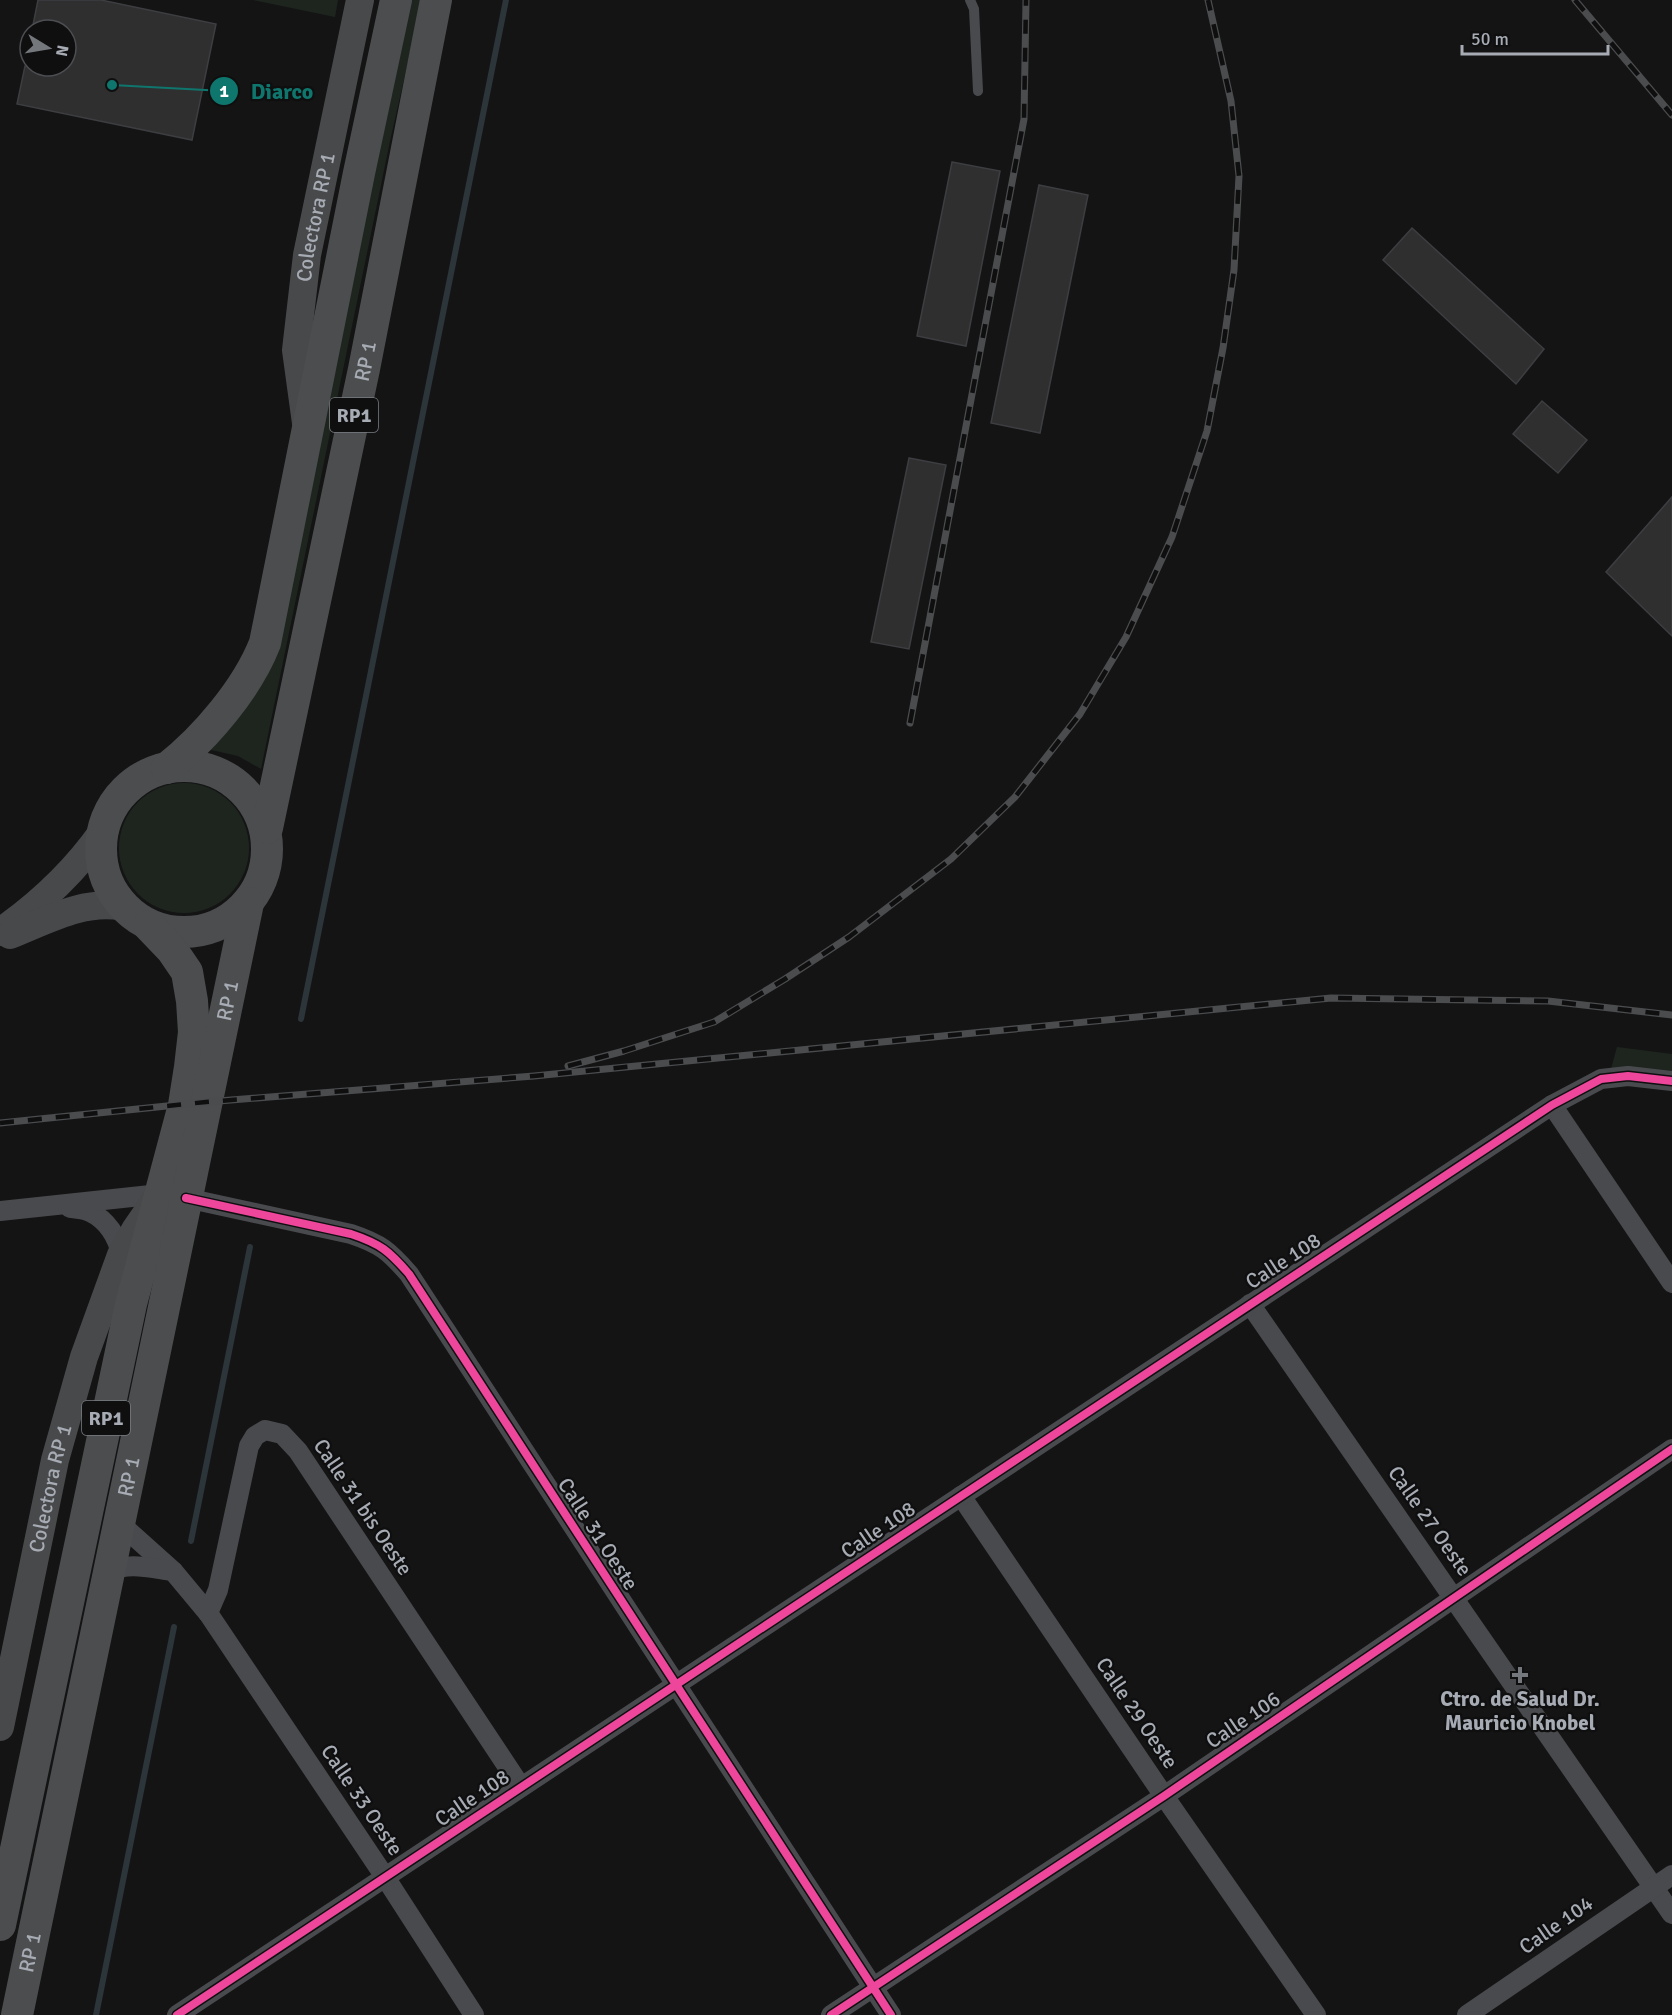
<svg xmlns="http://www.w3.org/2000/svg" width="1672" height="2015" font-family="Signika,sans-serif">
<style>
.green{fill:#1e251f}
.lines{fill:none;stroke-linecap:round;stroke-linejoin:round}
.stream{stroke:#2c3539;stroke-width:6}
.building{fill:#2f2f30;stroke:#3d3e41;stroke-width:1.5}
.lane{stroke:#494a4d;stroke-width:10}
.street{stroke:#494a4d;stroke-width:20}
.secondary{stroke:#48494b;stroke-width:28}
.primary{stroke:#4c4d4f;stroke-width:32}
.rail-casing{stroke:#4a4c4e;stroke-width:7}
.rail{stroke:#0f0f10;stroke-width:4.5;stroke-dasharray:14;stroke-linecap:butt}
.cycleway-casing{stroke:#0f0f10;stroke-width:11}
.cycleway{stroke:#ed469a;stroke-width:8}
.poi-dot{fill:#74777c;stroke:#0f0f10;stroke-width:2}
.labels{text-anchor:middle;stroke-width:4.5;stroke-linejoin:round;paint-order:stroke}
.shield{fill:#0f0f10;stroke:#797d83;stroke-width:1.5}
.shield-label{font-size:20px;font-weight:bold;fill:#a7acb4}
.street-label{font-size:21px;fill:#a7acb4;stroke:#0f0f10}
.poi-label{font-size:21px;font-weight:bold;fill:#a7acb4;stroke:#0f0f10}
.leader{fill:none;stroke:#0f766e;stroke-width:2}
.callout-dot{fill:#0f766e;stroke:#0f0f10;stroke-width:2}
.mark-label{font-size:18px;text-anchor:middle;font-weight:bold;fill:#fff}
.callout-label{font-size:22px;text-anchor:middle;font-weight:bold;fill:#0f766e;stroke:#0f0f10;stroke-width:4.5;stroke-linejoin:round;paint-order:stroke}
</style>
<rect width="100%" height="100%" fill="#141415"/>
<g class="green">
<path d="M253,0H338L335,17Z"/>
<path d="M401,0H422L390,141L261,769L238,756L207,749L242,697Z"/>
<circle cx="184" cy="848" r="65"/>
<path d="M1617,1047L1672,1054V1075L1611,1069Z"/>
</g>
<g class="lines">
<g class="stream">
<path d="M301,1019L506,0"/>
<path d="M191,1541L250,1247"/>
<path d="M96,2015L174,1627"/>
</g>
</g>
<g class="building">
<path d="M38,0H101L216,24L192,140L17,104L25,66H66V30H32Z"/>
<path d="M952,162L1000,171L966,346L917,336Z"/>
<path d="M1039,185L1088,195L1040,433L991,423Z"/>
<path d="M1412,228L1544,349L1516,384L1383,260Z"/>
<path d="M1542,401L1587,440L1558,473L1513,434Z"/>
<path d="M909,458L946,465L909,649L871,642Z"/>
<path d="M1672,497V636L1606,572Z"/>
</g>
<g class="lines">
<path class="lane" d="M970,0L974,9L978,91"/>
<g class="street">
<path d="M1552,1105L1672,1283"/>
<path d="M186,1198L351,1234C381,1244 389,1251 409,1274L891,2015"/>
<path d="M70,1208C76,1209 84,1209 90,1212C107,1220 118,1237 121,1255"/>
<path d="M0,1211L160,1194"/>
<path d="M1250,1304L1672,1914"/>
<path d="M961,1496L1164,1796L1316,2015"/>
<path d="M121,1521L125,1528L173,1571L208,1613L385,1877L474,2015"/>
<path d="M110,1572C127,1561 154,1569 173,1571"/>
<path d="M208,1613L218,1590L249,1446L255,1436L265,1430L282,1434L298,1451L521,1787"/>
<path d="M177,2015L1552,1105L1601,1079L1628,1076L1672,1081"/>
<path d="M831,2015L1164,1796L1672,1449"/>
<path d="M1467,2015L1672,1875"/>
</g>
<g class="secondary">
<path id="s1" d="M306,423L296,350L307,255L360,0"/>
<path d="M0,932C40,904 75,871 103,831"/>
<path d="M10,935C46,921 84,899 123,907"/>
<path id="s2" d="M0,1727L55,1460L84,1357L121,1255L135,1230L155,1201"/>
</g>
<g class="primary">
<circle cx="184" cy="849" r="83"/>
<path d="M167,768C205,738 247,689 265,643L359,173L396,0"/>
<path id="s3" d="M267,828L364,369L436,0"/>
<path d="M0,1925L131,1304L184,1105L190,1067L194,1032L192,1001L187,972L172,950L149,926"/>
<path id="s4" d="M17,2015L248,903"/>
</g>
<g class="rail-casing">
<g id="rail">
<path d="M1575,0L1672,115"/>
<path d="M910,723L1024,119L1026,0"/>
<path d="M568,1066L624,1051L714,1022L785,979L849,937L951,859L1015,797L1080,714L1126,637L1172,537L1207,431L1223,348L1234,270L1239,176L1231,101L1208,0"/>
<path d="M0,1123L206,1102L534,1076L1331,998L1548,1001L1672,1015"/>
</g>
</g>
<use href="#rail" class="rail"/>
<g class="cycleway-casing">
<g id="cycleway">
<path d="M186,1198L351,1234C381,1244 389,1251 409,1274L891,2015"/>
<path d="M177,2015L1552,1105L1601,1079L1628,1076L1672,1081"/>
<path d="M831,2015L1164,1796L1672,1449"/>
</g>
</g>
<use href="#cycleway" class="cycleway"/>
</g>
<path class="poi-dot" d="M1517 1666h6v6h6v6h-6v6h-6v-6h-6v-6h6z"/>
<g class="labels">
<g class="shield">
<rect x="330" y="398" width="48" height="34" rx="4.5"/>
<rect x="82" y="1401" width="48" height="34" rx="4.5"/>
</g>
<g class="shield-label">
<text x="354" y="422">RP1</text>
<text x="106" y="1425">RP1</text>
</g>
<g class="street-label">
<text dy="7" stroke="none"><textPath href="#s1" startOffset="208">Colectora RP 1</textPath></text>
<text dy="7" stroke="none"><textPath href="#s3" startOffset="477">RP 1</textPath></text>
<text dy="7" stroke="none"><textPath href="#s4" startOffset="1036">RP 1</textPath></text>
<text transform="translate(1283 1261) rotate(-33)" y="7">Calle 108</text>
<text dy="7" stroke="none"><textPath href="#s4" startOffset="550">RP 1</textPath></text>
<text dy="7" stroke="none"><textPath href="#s2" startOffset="244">Colectora RP 1</textPath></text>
<text transform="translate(363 1507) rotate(56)" y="7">Calle 31 bis Oeste</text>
<text transform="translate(1430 1521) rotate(55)" y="7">Calle 27 Oeste</text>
<text transform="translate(878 1530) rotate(-34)" y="7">Calle 108</text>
<text transform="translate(598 1534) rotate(57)" y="7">Calle 31 Oeste</text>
<text transform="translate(1137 1713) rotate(56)" y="7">Calle 29 Oeste</text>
<text transform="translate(1243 1720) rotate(-34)" y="7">Calle 106</text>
<text transform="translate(472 1798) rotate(-34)" y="7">Calle 108</text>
<text transform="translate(362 1800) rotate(56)" y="7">Calle 33 Oeste</text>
<text transform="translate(1556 1925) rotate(-35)" y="7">Calle 104</text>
<text dy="7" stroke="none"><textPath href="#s4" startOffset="64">RP 1</textPath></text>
</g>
<g class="poi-label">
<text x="1520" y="1706">Ctro. de Salud Dr.<tspan x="1520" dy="24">Mauricio Knobel</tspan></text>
</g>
</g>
<path class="leader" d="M112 85L224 91"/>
<g class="callout-dot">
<circle cx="112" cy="85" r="6"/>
<circle cx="224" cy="91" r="15"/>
</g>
<g class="mark-label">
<text x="224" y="97">1</text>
</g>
<g class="callout-label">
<text x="282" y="99">Diarco</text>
</g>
<g transform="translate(48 48) rotate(101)"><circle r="28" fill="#0f0f10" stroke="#4c4e52" stroke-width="1.5"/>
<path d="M0-4.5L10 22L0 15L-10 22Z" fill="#74777c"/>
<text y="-9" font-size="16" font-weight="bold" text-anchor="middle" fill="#a7acb4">N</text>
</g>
<path d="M1462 45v9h146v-9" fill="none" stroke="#a7acb4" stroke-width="3"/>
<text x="1471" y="45" font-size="18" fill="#a7acb4" stroke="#0f0f10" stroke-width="4.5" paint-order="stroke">50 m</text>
</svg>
